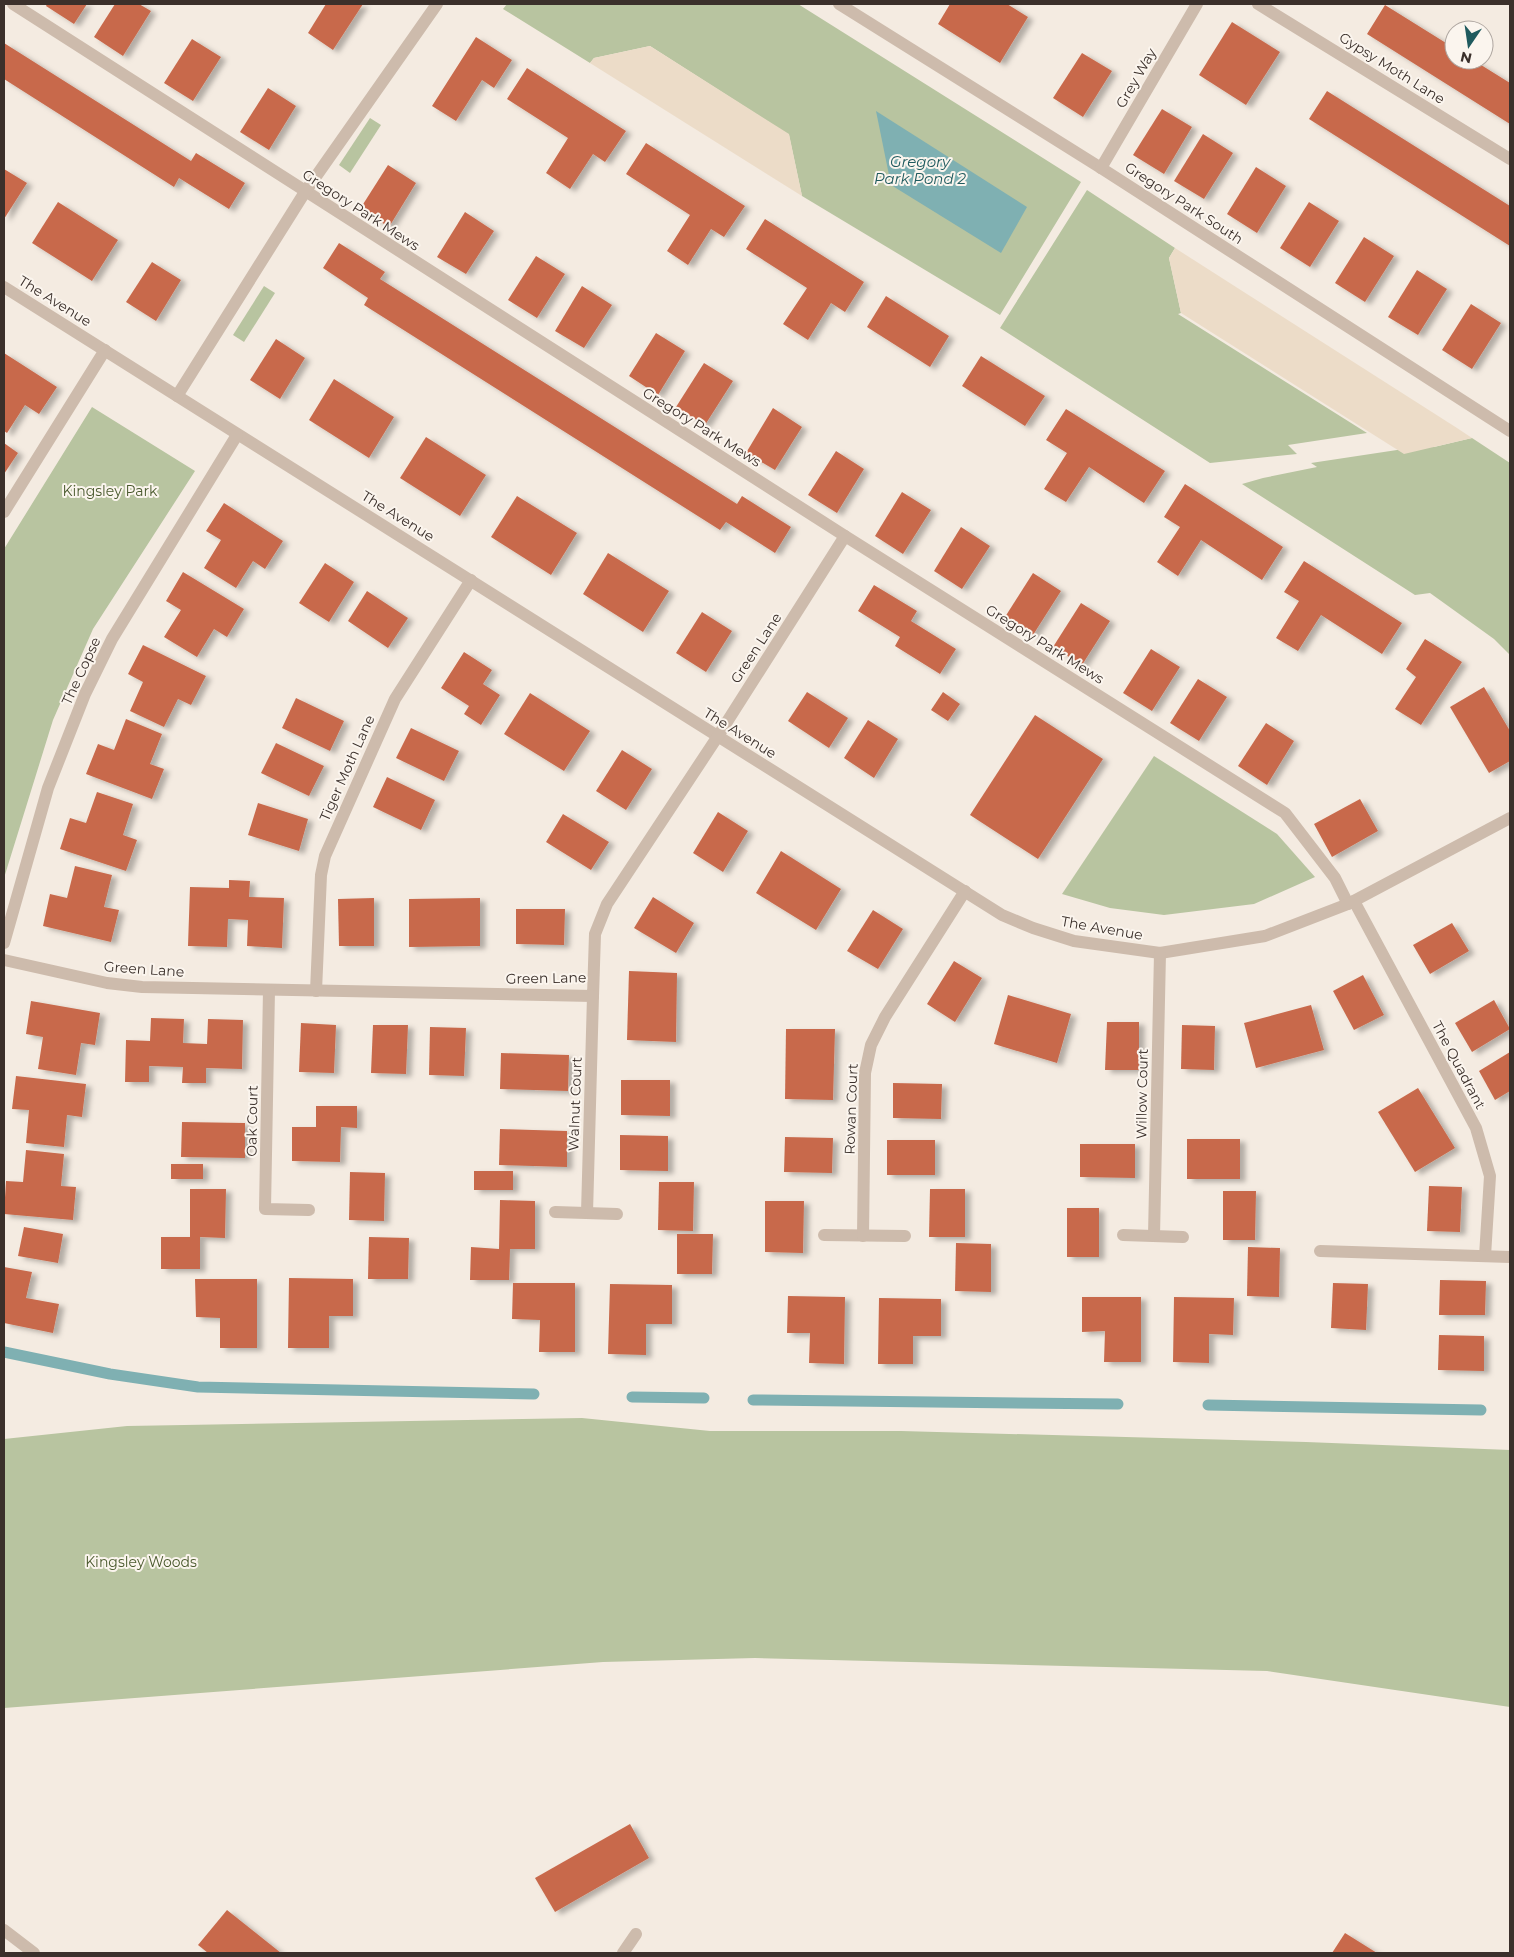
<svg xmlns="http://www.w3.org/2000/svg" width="1514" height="1957" font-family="Montserrat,sans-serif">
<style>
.green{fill:#b8c4a0}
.plaza{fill:#ecdcc8}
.water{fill:#7fb0b2}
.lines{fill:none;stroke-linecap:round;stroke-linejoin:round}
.stream{stroke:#7fb0b2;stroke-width:11}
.building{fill:#c8694b;filter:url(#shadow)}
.minor{stroke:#cdbbac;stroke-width:12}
.labels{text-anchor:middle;stroke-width:4;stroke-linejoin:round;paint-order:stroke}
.street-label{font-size:14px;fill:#3b302b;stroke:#fbf5ee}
.park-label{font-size:14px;fill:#4a5a2e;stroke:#fbf5ee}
.water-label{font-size:15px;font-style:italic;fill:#1f5a5e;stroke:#fbf5ee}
</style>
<defs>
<filter id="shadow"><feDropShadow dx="5.5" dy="3" stdDeviation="2.5" flood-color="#0004"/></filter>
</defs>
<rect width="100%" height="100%" fill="#f4ebe1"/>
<g class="green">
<path d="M507,4H798L1081,182L1000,315L802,196L789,135L650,46L594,58L590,63L503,9Z"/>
<path d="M370,118L381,125L350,173L339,165Z"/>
<path d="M1087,190L1175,248L1169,258L1181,313L1178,314L1367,433L1288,445L1297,454L1210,463L1000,328Z"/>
<path d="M264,286L275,293L244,342L233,335Z"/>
<path d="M92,407L195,471L93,629L53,720L4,878V549Z"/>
<path d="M1472,438L1510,463V655L1494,639L1430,593L1415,595L1242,484L1263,478L1317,467L1311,463L1430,445L1434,447Z"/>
<path d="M1154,756L1277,834L1315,877L1254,904L1164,915L1110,908L1062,894Z"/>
<path d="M582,1418L710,1431H901L1306,1442L1510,1450V1707L1267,1671L755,1658L603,1662L4,1708V1439L127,1426Z"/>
</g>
<g class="plaza">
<path d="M650,46L789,134L802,196L590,63L594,58Z"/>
<path d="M1175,248L1457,428L1472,438L1404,454L1181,313L1169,258Z"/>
</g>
<path class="water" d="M876,111L1027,207L1001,253L891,185Z"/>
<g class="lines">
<g class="stream">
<path d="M4,1352L110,1374L198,1387L534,1394"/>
<path d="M632,1397L704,1398"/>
<path d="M753,1400L1118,1404"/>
<path d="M1208,1405L1481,1410"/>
</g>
</g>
<g class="building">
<path d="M47,4H87L74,24L46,6Z"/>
<path d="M115,4H139L151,11L123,56L94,37Z"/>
<path d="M326,4H363L333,50L308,33Z"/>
<path d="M950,4H1007L1028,17L1000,63L938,24Z"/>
<path d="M1385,5L1454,48V60H1473L1510,83V124L1367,34Z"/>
<path d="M1232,22L1280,52L1246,105L1199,75Z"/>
<path d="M476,37L512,60L494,88L482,80L456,121L432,106Z"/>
<path d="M192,39L221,57L193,101L164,83Z"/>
<path d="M4,43L191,161L196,153L245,183L229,209L179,178L174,187L4,79Z"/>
<path d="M1082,53L1112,71L1083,117L1053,98Z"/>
<path d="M527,68L626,131L605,162L593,154L570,189L546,173L568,138L507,99Z"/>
<path d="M268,88L296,106L269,150L240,132Z"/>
<path d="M1327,91L1510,206V246L1309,119Z"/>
<path d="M1162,109L1192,127L1164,174L1133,155Z"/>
<path d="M1203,134L1233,153L1204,199L1174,181Z"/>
<path d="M646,143L745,206L724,237L711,229L688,265L667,251L690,215L626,174Z"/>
<path d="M388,165L416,183L389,227L360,209Z"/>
<path d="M1256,167L1286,186L1257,233L1227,214Z"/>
<path d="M4,169L27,183L4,219Z"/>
<path d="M58,202L118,240L92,281L32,243Z"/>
<path d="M1309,202L1339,221L1310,267L1280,248Z"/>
<path d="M465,212L494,231L466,274L437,257Z"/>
<path d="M765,219L864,282L845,312L831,303L808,340L783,324L807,288L746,249Z"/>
<path d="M1364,237L1394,256L1365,302L1335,283Z"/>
<path d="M339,243L385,272L380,279L737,504L742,496L791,527L775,553L726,522L720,530L364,305L368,298L323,268Z"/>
<path d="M536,256L565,274L537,318L508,300Z"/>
<path d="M152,262L181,280L156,321L126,302Z"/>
<path d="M1417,270L1447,289L1418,335L1388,317Z"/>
<path d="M582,286L612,305L584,348L555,331Z"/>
<path d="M886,296L949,336L930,367L867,327Z"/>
<path d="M1471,304L1501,323L1472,369L1442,350Z"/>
<path d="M656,333L685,351L658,395L629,376Z"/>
<path d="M276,339L305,358L280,399L250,380Z"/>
<path d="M4,353L57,387L39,414L25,405L7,433L4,431Z"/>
<path d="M981,356L1045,396L1025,426L962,386Z"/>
<path d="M704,363L733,381L705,425L676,407Z"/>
<path d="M334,379L394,417L369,458L309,420Z"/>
<path d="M773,408L802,427L775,470L746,453Z"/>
<path d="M1066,409L1165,471L1144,503L1089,467L1066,502L1044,489L1067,453L1046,440Z"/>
<path d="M426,437L486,475L460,516L400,478Z"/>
<path d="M4,443L18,453L4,474Z"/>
<path d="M836,451L864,469L837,513L808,495Z"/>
<path d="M1185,484L1283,547L1262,580L1201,540L1178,576L1157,562L1180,527L1164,517Z"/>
<path d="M902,492L931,510L903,554L875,536Z"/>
<path d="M517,496L577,533L551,575L491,537Z"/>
<path d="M224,503L283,541L265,569L253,561L236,588L204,568L221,540L206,531Z"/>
<path d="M961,527L990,546L962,589L934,571Z"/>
<path d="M608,553L669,591L643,632L583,594Z"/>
<path d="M1304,561L1402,623L1382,654L1321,615L1298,651L1276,638L1299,601L1284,592Z"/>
<path d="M325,563L354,582L329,622L299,603Z"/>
<path d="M183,572L244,609L227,637L214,629L197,657L164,637L181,610L166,601Z"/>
<path d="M1033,573L1061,591L1033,635L1005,617Z"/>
<path d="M874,585L917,611L911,621L956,649L940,674L895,646L900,637L858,611Z"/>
<path d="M367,591L408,618L388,648L348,621Z"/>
<path d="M1081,603L1110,621L1082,665L1053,647Z"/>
<path d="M702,612L732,631L706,672L676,653Z"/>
<path d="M1425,639L1462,662L1421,725L1395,709L1416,677L1406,669Z"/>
<path d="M143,645L206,676L191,705L178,699L164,727L130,711L143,682L128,674Z"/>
<path d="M1151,649L1180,667L1152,711L1123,693Z"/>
<path d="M464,652L492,670L483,684L500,695L481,725L464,714L469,706L441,688Z"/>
<path d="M1198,679L1227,697L1199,741L1170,723Z"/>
<path d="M1484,687L1510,731V761L1489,773L1450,707Z"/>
<path d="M807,692L848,718L829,748L788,721Z"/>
<path d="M943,692L960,704L948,721L931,710Z"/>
<path d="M530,693L590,731L564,771L504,734Z"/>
<path d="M296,698L344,721L330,751L282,728Z"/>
<path d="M1035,715L1103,759L1038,859L970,815Z"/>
<path d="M126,719L162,734L150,764L164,769L152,799L86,774L98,744L114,750Z"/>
<path d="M868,720L898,739L874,778L844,758Z"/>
<path d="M1266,723L1294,741L1267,785L1238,766Z"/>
<path d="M411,728L459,751L444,781L396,758Z"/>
<path d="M276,743L324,766L309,796L261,773Z"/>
<path d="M622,750L652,769L626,810L596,791Z"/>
<path d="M387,777L435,800L421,830L373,807Z"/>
<path d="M97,792L133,804L123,835L137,840L126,871L60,849L70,818L86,823Z"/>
<path d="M1360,799L1378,831L1332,857L1314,824Z"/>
<path d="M258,803L308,819L299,851L248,835Z"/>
<path d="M718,812L748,831L723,872L693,853Z"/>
<path d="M563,814L609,842L591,870L546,842Z"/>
<path d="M781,851L841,889L816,930L756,893Z"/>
<path d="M75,866L112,875L104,907L119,910L111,942L43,926L50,894L67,898Z"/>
<path d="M229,880L250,881L249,897L284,898L282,948L247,946L248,920L228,919L227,947L188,946L190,887L229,888Z"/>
<path d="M653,897L694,923L676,953L634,928Z"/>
<path d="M374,898V946H339L338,899Z"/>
<path d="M480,898V946L409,947V899Z"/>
<path d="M516,909H565L564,945L516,944Z"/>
<path d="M873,910L903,929L878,969L847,951Z"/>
<path d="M1452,923L1469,951L1430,974L1413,945Z"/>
<path d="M954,961L982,978L955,1022L927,1004Z"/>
<path d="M629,971L677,973L676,1042L627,1040Z"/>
<path d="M1363,975L1384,1015L1354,1030L1333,991Z"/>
<path d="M1008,995L1071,1014L1057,1063L994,1044Z"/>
<path d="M1494,1000L1510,1029L1472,1052L1455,1023Z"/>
<path d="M31,1001L100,1013L95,1045L81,1043L76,1075L38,1069L43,1037L26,1034Z"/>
<path d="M1311,1005L1324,1050L1256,1068L1244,1023Z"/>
<path d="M151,1018L184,1019L183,1043L207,1044L208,1019L243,1020L242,1069L206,1068V1083H182L183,1067L149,1066V1082H125L126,1040L150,1041Z"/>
<path d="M1107,1022H1139V1070H1105Z"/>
<path d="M301,1023L336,1025L334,1073L299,1072Z"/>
<path d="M373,1025H408L406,1074L371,1073Z"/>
<path d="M1182,1025L1215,1026L1214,1070L1181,1069Z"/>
<path d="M430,1027L466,1028L464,1076L429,1075Z"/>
<path d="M786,1029H835L833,1100L785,1099Z"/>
<path d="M1510,1052V1091L1495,1100L1479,1071Z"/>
<path d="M501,1053L569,1055L568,1091L500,1089Z"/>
<path d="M16,1076L86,1084L82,1117L67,1115L64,1147L26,1143L29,1110L12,1109Z"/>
<path d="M621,1080H670V1116L621,1115Z"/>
<path d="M893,1083L942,1084L941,1119L893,1118Z"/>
<path d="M1418,1088L1455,1148L1415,1172L1378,1112Z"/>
<path d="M316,1106H357V1128L341,1127L340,1162L292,1161V1127H316Z"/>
<path d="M182,1122L245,1123V1158L181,1157Z"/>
<path d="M500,1129L567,1131V1167L499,1165Z"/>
<path d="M620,1135L668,1136V1171L620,1170Z"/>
<path d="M785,1137L833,1138L832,1173L784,1172Z"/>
<rect x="1187" y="1139" width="53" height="40"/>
<rect x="887" y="1140" width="48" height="35"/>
<path d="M1080,1144H1135V1178L1080,1177Z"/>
<path d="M26,1150L64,1154L61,1186L76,1187L73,1220L4,1214L6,1181L23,1182Z"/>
<rect x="171" y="1164" width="32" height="15"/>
<rect x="474" y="1171" width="39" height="19"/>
<path d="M350,1172L385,1173L384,1221L349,1220Z"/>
<path d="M659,1182H694L693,1231L658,1230Z"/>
<path d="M1429,1186L1462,1187L1460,1232L1427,1231Z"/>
<path d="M190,1189H226L225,1238L200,1237V1269H161V1237H190Z"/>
<path d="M930,1189H965V1237H929Z"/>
<path d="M1223,1191H1256L1255,1240H1223Z"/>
<path d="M500,1200L535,1201V1249H510L509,1280H470L471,1247L499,1249Z"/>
<path d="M765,1201H804L803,1253L765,1252Z"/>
<rect x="1067" y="1208" width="32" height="49"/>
<path d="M24,1227L63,1234L58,1263L18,1256Z"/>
<path d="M677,1234H713L712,1274H677Z"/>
<path d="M369,1237L409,1238L408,1279H368Z"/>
<path d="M956,1243L991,1244V1292L955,1291Z"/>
<path d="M1248,1247L1280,1248L1279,1297L1247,1296Z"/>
<path d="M4,1267L32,1272L26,1298L59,1304L53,1333L4,1323Z"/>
<path d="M289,1278L353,1279V1316H329V1348H288Z"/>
<path d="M195,1279H257V1348H220V1318L196,1317Z"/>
<path d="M1440,1280L1486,1281L1485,1315H1439Z"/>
<path d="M513,1283H575V1352H539L540,1320L512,1319Z"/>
<path d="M1333,1283L1368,1284L1366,1330L1331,1328Z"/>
<path d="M610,1284L672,1285V1324H646V1355L608,1354Z"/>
<path d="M788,1296L845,1297L844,1364L809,1363L810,1333H787Z"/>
<path d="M1082,1297H1141V1362H1104L1105,1331L1082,1332Z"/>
<path d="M1174,1297L1234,1298L1233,1335L1209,1334V1363L1173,1362Z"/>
<path d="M879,1298L941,1299V1336H913V1364H878Z"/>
<path d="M1439,1335L1484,1336V1371L1438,1370Z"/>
<path d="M630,1824L649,1858L555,1912L535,1878Z"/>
<path d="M227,1910L281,1953H208L198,1945Z"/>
<path d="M1345,1933L1377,1953H1332Z"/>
</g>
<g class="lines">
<g class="minor">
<path d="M13,4L845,536L1285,813L1335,878L1348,904"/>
<path d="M839,4L1101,168L1510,431"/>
<path d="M1258,4L1510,159"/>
<path d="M1101,168L1197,4"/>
<path d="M4,287L1002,915L1033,928L1074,941L1160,953L1265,936L1348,904L1510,818"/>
<path d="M177,396L305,192L437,4"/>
<path d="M4,512L105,350"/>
<path d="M1354,901L1476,1128L1490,1176L1485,1256"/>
<path d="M4,943L48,788L85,694L112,639L237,435"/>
<path d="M4,960L107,983L142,987L593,996L595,934L607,904L718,736L845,536"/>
<path d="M269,990L265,1209L309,1210"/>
<path d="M316,991L321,875L325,856L395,699L471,580"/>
<path d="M555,1212L617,1214"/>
<path d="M587,1213L593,996"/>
<path d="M824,1235L905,1236"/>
<path d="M1123,1235L1183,1237"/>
<path d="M863,1236L865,1073L871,1045L885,1017L965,891"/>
<path d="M1154,1236L1160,953"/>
<path d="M1320,1251L1510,1257"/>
<path d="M4,1930L34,1953"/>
<path d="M623,1953L636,1934"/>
</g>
</g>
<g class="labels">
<g class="street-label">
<text transform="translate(1392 68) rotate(32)" y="5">Gypsy Moth Lane</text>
<text transform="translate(1136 78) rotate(-60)" y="5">Grey Way</text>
<text transform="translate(1184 203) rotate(33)" y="5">Gregory Park South</text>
<text transform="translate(361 210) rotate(33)" y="5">Gregory Park Mews</text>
<text transform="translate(55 301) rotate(32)" y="5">The Avenue</text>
<text transform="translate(702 427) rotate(32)" y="5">Gregory Park Mews</text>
<text transform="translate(398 516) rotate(32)" y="5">The Avenue</text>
<text transform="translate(1045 644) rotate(32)" y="5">Gregory Park Mews</text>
<text transform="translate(756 648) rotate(-57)" y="5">Green Lane</text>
<text transform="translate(81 671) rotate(-65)" y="5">The Copse</text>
<text transform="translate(740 733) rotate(32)" y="5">The Avenue</text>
<text transform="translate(347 768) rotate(-66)" y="5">Tiger Moth Lane</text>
<text transform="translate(1102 928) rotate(10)" y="5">The Avenue</text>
<text transform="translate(144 969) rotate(4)" y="5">Green Lane</text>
<text transform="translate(546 978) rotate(-1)" y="5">Green Lane</text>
<text transform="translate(1459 1065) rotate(62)" y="5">The Quadrant</text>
<text transform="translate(1142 1094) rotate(-89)" y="5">Willow Court</text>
<text transform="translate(575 1104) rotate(-88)" y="5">Walnut Court</text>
<text transform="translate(851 1109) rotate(-88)" y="5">Rowan Court</text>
<text transform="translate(252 1121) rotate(-89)" y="5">Oak Court</text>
</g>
<g class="park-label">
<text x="110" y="496">Kingsley Park</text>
<text x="141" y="1567">Kingsley Woods</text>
</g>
<g class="water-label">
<text x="920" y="167">Gregory<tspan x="920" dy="17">Park Pond 2</tspan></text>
</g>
</g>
<rect width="1514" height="1957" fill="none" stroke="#3b302b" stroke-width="10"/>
<g transform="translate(1469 45) rotate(193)"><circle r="24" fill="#fbf5ee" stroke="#aea6a0"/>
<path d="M0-4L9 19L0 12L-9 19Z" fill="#1f5a5e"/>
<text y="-8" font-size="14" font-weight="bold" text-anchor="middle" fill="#3b302b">N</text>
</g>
</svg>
